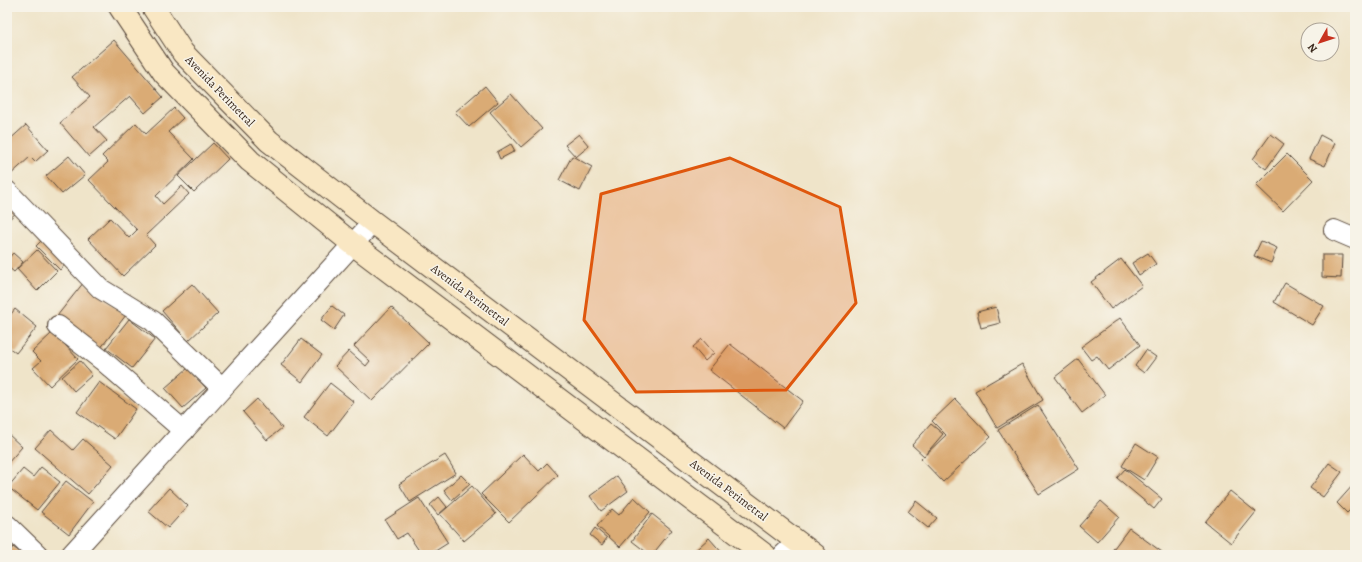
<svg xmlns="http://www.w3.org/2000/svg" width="1362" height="562" font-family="Alegreya,serif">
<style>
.building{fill:#daab74}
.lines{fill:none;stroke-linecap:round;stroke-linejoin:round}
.minor-casing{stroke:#564638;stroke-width:22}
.secondary-casing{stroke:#564638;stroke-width:24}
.minor{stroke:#fff;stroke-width:20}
.secondary{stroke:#f9e7c3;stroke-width:22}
.marked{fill:#df570d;fill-opacity:0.2;stroke:#df570d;stroke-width:3;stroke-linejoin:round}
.labels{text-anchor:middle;stroke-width:3;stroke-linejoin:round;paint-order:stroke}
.street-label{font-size:12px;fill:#3b2a1e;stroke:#f7f3e8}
</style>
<rect width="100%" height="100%" fill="#f7f3e8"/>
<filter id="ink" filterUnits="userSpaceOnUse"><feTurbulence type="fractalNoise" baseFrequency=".025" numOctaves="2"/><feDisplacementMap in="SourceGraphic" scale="8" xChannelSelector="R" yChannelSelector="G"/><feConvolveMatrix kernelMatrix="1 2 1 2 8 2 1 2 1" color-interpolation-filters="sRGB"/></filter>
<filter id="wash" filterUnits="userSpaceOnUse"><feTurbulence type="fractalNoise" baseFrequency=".012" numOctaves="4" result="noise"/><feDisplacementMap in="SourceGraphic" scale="16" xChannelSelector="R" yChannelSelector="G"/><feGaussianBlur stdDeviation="0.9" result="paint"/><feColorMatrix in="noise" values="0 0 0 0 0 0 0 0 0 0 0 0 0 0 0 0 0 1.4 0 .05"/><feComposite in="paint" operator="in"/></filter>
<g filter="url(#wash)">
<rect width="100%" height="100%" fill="#efe4c9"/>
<g id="blocks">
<g class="building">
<path d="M114,40L163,97L145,113L130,96L94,127L107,141L89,157L60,123L90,97L72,77Z"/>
<path d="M485,86L498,102L469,127L455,112Z"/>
<path d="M511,94L542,129L521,147L490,112Z"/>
<path d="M174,108L183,118L168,132L194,159L156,196L163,204L182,186L189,194L146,235L155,245L123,276L88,239L110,218L129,238L137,230L89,180L108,162L102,156L136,123L146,134Z"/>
<path d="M26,125L48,150L35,162L30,157L8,177L7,175V142Z"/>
<path d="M579,134L589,146L576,157L565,145Z"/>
<path d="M1271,134L1284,144L1266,169L1253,159Z"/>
<path d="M1320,135L1335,143L1325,166L1309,159Z"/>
<path d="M213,143L228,159L194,192L178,176Z"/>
<path d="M511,144L515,151L500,159L497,152Z"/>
<path d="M1287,154L1313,180L1283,211L1256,185Z"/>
<path d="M69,156L85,175L62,194L46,176Z"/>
<path d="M572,156L592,167L580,191L559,180Z"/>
<path d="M7,200L17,212L7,221Z"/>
<path d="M46,236L70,259L60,270L36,246Z"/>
<path d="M1261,241L1277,248L1271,263L1254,256Z"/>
<path d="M37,250L57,271L37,291L17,269Z"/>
<path d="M13,253L23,262L14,272L7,266V260Z"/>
<path d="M1148,253L1156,264L1139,275L1132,263Z"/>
<path d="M1322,255H1342L1341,278L1322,277Z"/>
<path d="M1121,259L1142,286L1111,309L1091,282Z"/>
<path d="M84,282L126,315L100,349L57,316Z"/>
<path d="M1285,283L1324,306L1312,325L1274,302Z"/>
<path d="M192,284L218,313L188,341L162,311Z"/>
<path d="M332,306L344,315L334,330L321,320Z"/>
<path d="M391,307L429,343L372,401L335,366L349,351L366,366L370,361L354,346Z"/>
<path d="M996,307L1000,323L981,328L977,312Z"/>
<path d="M15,309L37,327L16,353L7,346V319Z"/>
<path d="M1120,318L1140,345L1108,370L1097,356L1091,360L1081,347Z"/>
<path d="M129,319L155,339L132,368L106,348Z"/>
<path d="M53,332L78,359L50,386L33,368L41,361L32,352Z"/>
<path d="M301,339L322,355L302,382L281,365Z"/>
<path d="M702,339L714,353L705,361L693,347Z"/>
<path d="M730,344L803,401L783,428L709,370Z"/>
<path d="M1146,350L1156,357L1144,373L1135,366Z"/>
<path d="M1078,359L1105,395L1082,413L1055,377Z"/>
<path d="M80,361L92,375L74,391L62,377Z"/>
<path d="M1022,364L1043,400L997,428L975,391Z"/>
<path d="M188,368L206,388L183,408L165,388Z"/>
<path d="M99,382L136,409L115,439L77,412Z"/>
<path d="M330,383L354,402L328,436L304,417Z"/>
<path d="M257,399L282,428L267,440L243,412Z"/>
<path d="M955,399L991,437L943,482L921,459L946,435L932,421Z"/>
<path d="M1038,405L1079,469L1039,494L998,430Z"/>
<path d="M931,424L943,434L924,456L912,445Z"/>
<path d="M51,430L73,450L83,439L113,465L88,494L35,448Z"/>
<path d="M7,433L22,447L7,464Z"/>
<path d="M1136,443L1158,457L1144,480L1122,466Z"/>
<path d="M523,454L539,471L547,463L558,475L509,522L481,494Z"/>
<path d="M445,455L456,473L410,502L399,484Z"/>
<path d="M1329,463L1342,472L1323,497L1310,488Z"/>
<path d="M41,467L60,482L37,510L8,487L23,469L33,477Z"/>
<path d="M1125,469L1162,499L1154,509L1117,478Z"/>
<path d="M461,475L470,484L452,500L444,490Z"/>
<path d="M617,476L628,491L601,511L590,496Z"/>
<path d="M66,481L93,502L69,534L41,512Z"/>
<path d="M1354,484L1355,486V505L1347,513L1337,503Z"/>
<path d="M472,486L496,514L464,541L440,514Z"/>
<path d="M169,488L188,506L168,528L148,511Z"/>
<path d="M1230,491L1256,512L1231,543L1205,522Z"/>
<path d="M439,497L447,507L438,515L430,505Z"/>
<path d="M634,497L650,512L620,547L597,526L612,509L619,515Z"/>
<path d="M419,498L448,543L429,555H422L407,533L397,539L385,520Z"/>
<path d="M916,501L937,518L928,528L908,512Z"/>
<path d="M1101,501L1119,517L1097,542L1079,526Z"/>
<path d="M652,514L672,530L652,555H650L632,541Z"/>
<path d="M595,528L607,538L602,545L590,535Z"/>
<path d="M1129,528L1166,555H1114L1111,552Z"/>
<path d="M709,538L724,555H690Z"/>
<path d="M1355,545V555H1347Z"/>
<path d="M13,547L24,555H7Z"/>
</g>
</g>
</g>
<g filter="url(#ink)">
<use href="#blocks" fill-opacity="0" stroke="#564638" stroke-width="1"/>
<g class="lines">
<g class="minor-casing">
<g id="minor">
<path d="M7,191L101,289L153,321L222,388"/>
<path d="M1334,230L1355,239"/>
<path d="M58,326L102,360L184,431"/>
<path d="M7,525L38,555"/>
<path d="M71,555L373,222"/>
<path d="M783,555L797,542"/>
</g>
</g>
<g class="secondary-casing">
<g id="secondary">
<path d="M120,7L164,73L250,161L354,245L765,555"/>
<path d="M153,7L183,53L269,141L373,222L815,555"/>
</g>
</g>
<use href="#minor" class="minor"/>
<use href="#secondary" class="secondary"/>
</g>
</g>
<path class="marked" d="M730,158L840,207L856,303L786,390L636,392L584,320L601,194Z"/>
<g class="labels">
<g class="street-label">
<text transform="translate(220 91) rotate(46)" y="4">Avenida Perimetral</text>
<text transform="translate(470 295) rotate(37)" y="4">Avenida Perimetral</text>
<text transform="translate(729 490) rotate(37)" y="4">Avenida Perimetral</text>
</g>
</g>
<rect width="1362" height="562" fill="none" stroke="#f7f3e8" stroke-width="24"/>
<g transform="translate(1320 42) rotate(231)"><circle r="19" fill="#f7f3e8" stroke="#aca397"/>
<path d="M0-3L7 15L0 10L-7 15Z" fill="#c8321e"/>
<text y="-6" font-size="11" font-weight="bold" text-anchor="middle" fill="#3b2a1e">N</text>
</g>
</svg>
